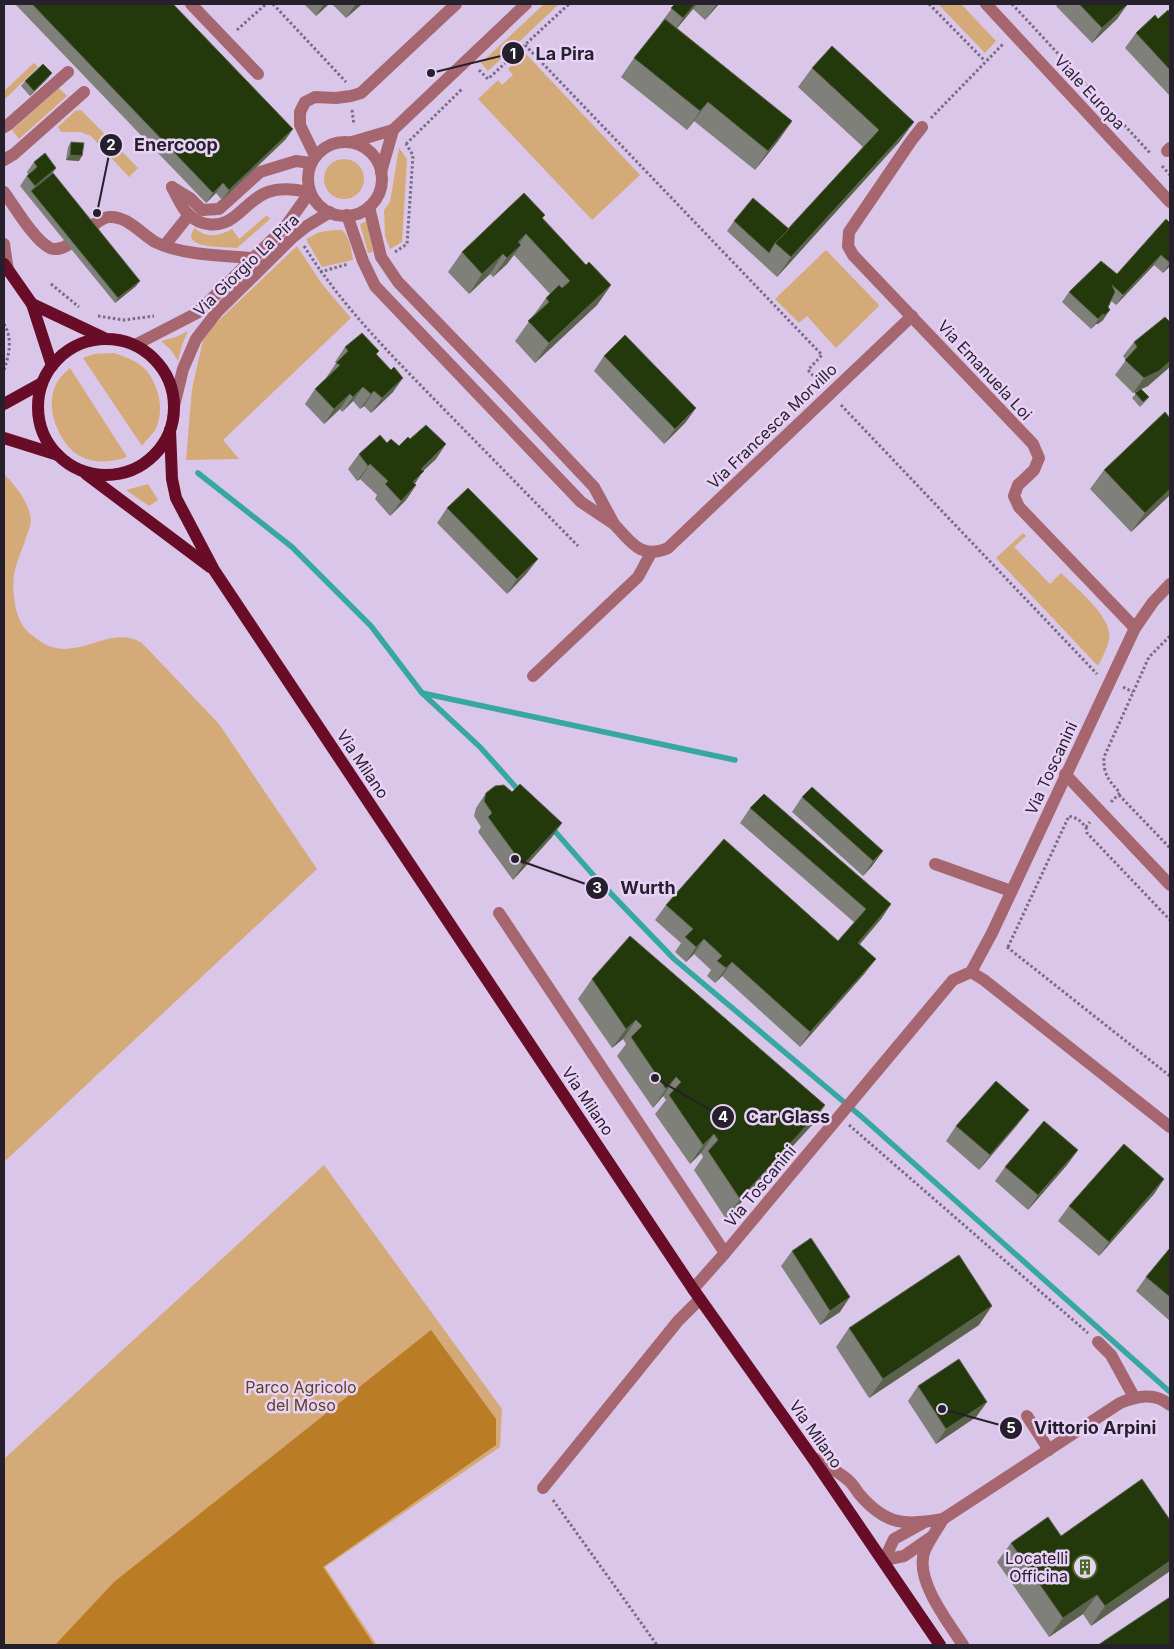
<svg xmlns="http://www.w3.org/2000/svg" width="1174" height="1649" font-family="Inter,sans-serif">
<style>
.green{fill:#d3aa78}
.forest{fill:#ba7d26}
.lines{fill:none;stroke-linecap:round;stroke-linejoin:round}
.stream{stroke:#37a7a2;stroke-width:5.5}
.path{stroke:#786b82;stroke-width:3;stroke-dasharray:2.5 2.5;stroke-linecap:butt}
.minor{stroke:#a6666f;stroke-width:12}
.major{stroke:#690c28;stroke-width:12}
.wall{fill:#7f807a}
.shaded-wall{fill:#5b634e}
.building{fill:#24390b;stroke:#5b634e}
.labels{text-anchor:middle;stroke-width:5;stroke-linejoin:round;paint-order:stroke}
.street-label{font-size:16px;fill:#261f2c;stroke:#e8d3f7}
.park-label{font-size:16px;fill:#5e4321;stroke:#e8d3f7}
.poi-label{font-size:16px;fill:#261f2c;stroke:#e8d3f7;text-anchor:end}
.leader{fill:none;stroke:#261f2c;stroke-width:2}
.callout-dot{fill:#261f2c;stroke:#e8d3f7;stroke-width:2}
.mark-label{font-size:15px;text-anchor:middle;font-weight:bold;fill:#fff}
.callout-label{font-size:18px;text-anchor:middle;font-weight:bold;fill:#261f2c;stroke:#e8d3f7;stroke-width:5;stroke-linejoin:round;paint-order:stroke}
</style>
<rect width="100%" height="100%" fill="#dac6e9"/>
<g class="green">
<path d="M544,4H559L488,71L481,63Z"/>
<path d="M938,4H961L996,41L985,53Z"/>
<path d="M525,53L640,175L592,220L478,99L498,80L502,85L513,75L508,69Z"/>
<path d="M34,63L38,67L4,100V91Z"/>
<path d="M59,88L67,96L19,139L12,130Z"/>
<path d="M81,110L138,168L129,177L91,136L80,132H61L58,127L75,111Z"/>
<path d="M399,148L407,159L402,242L390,249L385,236L384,210L390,202Z"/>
<circle cx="344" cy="179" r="20"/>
<path d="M267,215L270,219L237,248C227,247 177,249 195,228C206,239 220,236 232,229L239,239Z"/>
<path d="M367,221L373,252L368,253L360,224Z"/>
<path d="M334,230H342C350,238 351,248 353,260L322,267L306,239L320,232Z"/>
<path d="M297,246L322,284L351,318L223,440L239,459L186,460L192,389L203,340L215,324Z"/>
<path d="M826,250L878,304L879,306L836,348L807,316L799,323L775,299Z"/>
<path d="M188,331L182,345L178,361L171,350L161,341L176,337Z"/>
<path d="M114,353C125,357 137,361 145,369C158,383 165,410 156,428C153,434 146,440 142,446L83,358L94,354Z"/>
<path d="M70,368L127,457C112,463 89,464 75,453C56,437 43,402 59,379C62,375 66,372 70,368Z"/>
<path d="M4,474C15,485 27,500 30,515C33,524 27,533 25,541C21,552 16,563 14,574C12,589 14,612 23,626C26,631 32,635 37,639C75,668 107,622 142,643L219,724L317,869L4,1162Z"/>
<path d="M148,484L158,500L149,506L126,490Z"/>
<path d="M1023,533L1026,536L1014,547L1050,584L1061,573C1076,588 1114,618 1109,640C1107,649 1102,658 1098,666L996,558Z"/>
<path d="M324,1165L502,1409L500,1447L325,1567L377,1645H4V1459Z"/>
</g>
<path class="forest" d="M431,1330L496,1419V1445L323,1567L374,1645H55L114,1582Z"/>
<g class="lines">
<g class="stream">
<path d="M198,473L292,547L371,626L422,693L480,747L521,793"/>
<path d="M422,693L735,760"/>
<path d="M552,828L595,877L674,959L863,1118L1170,1392"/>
</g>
<g class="path">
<path d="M273,4L346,82"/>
<path d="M929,4L985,61"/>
<path d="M1012,4L1151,154"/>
<path d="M237,30L266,4"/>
<path d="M525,45L822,355L808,370L820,383"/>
<path d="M479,70L488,79L569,4"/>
<path d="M352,110L354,125"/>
<path d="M931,118L1004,43"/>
<path d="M406,144L462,89"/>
<path d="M1162,166L1170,175"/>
<path d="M304,246C340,303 387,351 434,399C482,448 530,497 578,546"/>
<path d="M395,252L407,244L413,155L406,144"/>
<path d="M320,272L348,264"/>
<path d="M51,284L79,307"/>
<path d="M98,316L124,320L154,316"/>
<path d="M4,324C13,339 9,355 4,370"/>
<path d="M841,405L1097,674"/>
<path d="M1123,687L1133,692"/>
<path d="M1119,795L1170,848"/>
<path d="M1111,802L1120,793C1109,780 1103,775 1104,757L1149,657L1170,636"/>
<path d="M1086,827L1087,833L1170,920"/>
<path d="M1007,947L1170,1076"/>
<path d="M1008,947L1069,816L1078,819L1086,827L1090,822"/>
<path d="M849,1125L1088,1333"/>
<path d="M553,1500L657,1645"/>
</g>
<g class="minor">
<path d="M191,4L258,74"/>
<path d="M986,4L1170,202"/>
<path d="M4,127L9,124L68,72"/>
<path d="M922,127L911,141L849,232L848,246L853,255L1033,444L1039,458L1034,470L1018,485L1014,496L1019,507L1135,628"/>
<path d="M352,142L393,130L526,4"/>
<circle cx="345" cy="179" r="37"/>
<path d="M1167,151L1170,148"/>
<path d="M315,156L300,125V112L305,102L315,97L336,98L351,96L361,93L456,4"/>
<path d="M4,160L14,154L84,92"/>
<path d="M381,172L393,130"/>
<path d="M172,187L190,198L202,210L219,209L260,172L296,161L311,163"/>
<path d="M4,192C15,207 34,240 50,248C68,256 93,218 109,217C128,216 140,233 155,242C181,255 224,256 253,258"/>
<path d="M347,215L363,261L375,286L581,502L614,524L594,487L511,399L398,282L381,257L369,207"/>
<path d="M4,244L8,271"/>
<path d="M165,245L189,215"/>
<path d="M135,345L197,313L285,227L310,192C296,190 282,187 268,192C254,197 246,208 234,217C220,228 201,227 188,214C181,207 177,196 172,187"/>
<path d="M174,406L183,369L196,339L217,312L293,237L307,226L330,212"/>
<path d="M614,524C631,542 641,560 668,548L912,316"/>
<path d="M533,676L638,577L651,553"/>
<path d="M1065,774L1170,885"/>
<path d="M935,864L1011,891"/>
<path d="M499,913L725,1253"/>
<path d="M971,972L984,980L1170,1127"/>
<path d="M693,1289L725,1253L953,980L971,972L992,933L1135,628L1153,602L1170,584"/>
<path d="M1098,1342L1111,1355L1134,1397"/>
<path d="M1027,1416L1049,1450"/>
<path d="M812,1457C824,1464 838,1471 848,1480C853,1484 856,1490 860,1495C886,1525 905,1526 943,1519L1120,1403C1137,1396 1155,1392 1170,1405"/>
<path d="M543,1488L678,1321L700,1299"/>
<path d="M943,1519C938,1528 929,1541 925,1550C913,1578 948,1622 963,1645"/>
<path d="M884,1560L904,1556L930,1538"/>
<path d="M884,1560L894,1539L923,1523"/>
</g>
<g class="major">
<path d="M4,264L32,304L52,366"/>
<path d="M32,304L104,338"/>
<circle cx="106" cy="407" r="68"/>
<path d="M4,404L42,383"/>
<path d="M170,430L172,479L176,498L214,570L693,1289L812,1457L940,1645"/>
<path d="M4,438L58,455"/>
<path d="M86,474L210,567"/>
</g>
</g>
<g class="wall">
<path d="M15,4H173L286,139L222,200L216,193L206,203Z"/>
<path d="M304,4H329L316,16Z"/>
<path d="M332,4H362L346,18Z"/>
<path d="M675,4H719L705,20L693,9L677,28L792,121L778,141L755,170L694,121L687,130L621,77L634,58L662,23H661Z"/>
<path d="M1058,4H1126L1117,19L1092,43L1056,6Z"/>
<path d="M1170,13V96L1125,48L1136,33Z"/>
<path d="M812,68L900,141L777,277L727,231L734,221L789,229L863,147L798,87Z"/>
<path d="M52,73L48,78L30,96L21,86L25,81Z"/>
<path d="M71,142L79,161L66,160L68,147Z"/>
<path d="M34,162L136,286L115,303L20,186L28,174L27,172Z"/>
<path d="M543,218L586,265L611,285L597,305L535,363L515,341L546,298L550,294L514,255L507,264L493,277L490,274L469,294L448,272L462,252Z"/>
<path d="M1170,223V266L1163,273L1154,265L1116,305L1111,301L1103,320L1098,324H1096L1091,329L1062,302L1069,292L1117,274Z"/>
<path d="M1170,322L1148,386L1141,389L1149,397L1145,402L1140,407L1132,398L1139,390L1133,393L1115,375L1126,360L1123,356L1134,342Z"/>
<path d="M345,347L379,351L376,355L393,392L371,413L364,406L360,409L353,401L342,412L340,409L324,424L305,404L315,389L327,378H326L336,363L335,362Z"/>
<path d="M604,356L696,408L685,423L664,444L594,371Z"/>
<path d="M1170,418V495L1131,532L1090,489L1104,470Z"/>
<path d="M387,443L436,459L423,471L415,484L416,485L406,500L390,516L375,499L377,495L360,479L357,481L348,469L359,454Z"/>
<path d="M447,508L527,573L507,594L437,523Z"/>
<path d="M512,792L552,837L513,880L478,832L481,827L474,816L476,808L486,793Z"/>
<path d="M802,797L883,851L872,866L863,876L792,812Z"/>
<path d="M750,808L891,904L881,919L860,944L865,973L800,1047L722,976L715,983L707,976L711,970L694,954L686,962L675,952L681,943L655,920L666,905L838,941L855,923L740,823Z"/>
<path d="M592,979L825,1105L812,1125L726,1219L694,1170L703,1157L701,1153L690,1164L655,1114L666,1100L663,1096L653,1108L617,1056L626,1044L623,1039L612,1048L578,999Z"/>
<path d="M1018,1124L979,1170L946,1141L956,1126Z"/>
<path d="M1078,1150L1067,1165L1028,1210L995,1181L1005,1167Z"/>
<path d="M1164,1179L1154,1194L1099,1256L1058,1221L1069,1206Z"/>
<path d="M1170,1248V1321L1136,1291L1146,1277Z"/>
<path d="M792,1251L840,1312L820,1325L781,1266Z"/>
<path d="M979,1325L869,1398L836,1347L849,1328Z"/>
<path d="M918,1386L987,1402L976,1417L936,1444L908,1401Z"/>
<path d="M1170,1520V1571L1091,1626L1083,1614L1049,1637L997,1562L1011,1543Z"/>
</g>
<g class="shaded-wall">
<path d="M324,4H329L316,16Z"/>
<path d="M356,4H362L346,18Z"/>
<path d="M695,4H697L693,9L673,33L683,18Z"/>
<path d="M717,4H719L705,20Z"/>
<path d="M1127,5L1117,19L1092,43L1102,28Z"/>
<path d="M52,73L48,78L30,96L34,91Z"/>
<path d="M708,102L694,121L687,130L700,111Z"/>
<path d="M792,121L778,141L755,170L768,151Z"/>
<path d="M914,122L900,141L777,277L791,257Z"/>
<path d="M293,129L286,139L222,200L229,190Z"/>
<path d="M70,155L82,156L79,161L66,160Z"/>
<path d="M56,168L49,178L31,191L35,186Z"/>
<path d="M223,183L216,193L206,203L213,193Z"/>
<path d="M526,234L514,251L521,245L507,264L493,277L518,242Z"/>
<path d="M503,254L490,274L469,294L482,274Z"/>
<path d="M1161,255L1154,265L1116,305L1123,295Z"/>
<path d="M1170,263V266L1163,273Z"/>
<path d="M140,281L136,286L115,303L118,298Z"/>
<path d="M611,285L597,305L535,363L549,343Z"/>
<path d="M1110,310L1103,320L1098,324H1096L1091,329L1103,314Z"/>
<path d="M1170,361V367L1148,386L1133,393L1144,378Z"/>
<path d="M403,378L393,392L371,413L382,398Z"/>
<path d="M363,387L353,401L342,412L353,397Z"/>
<path d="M374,391L364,406L360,409L371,394Z"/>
<path d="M350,394L340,409L324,424L334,409Z"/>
<path d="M696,408L685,423L664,444L675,429Z"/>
<path d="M446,444L436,459L423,471L413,486L402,497L421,469Z"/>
<path d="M370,464L360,479L357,481L368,466Z"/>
<path d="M416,485L406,500L390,516L401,501Z"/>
<path d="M1170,489V495L1131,532L1145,513Z"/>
<path d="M538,559L527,573L507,594L517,579Z"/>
<path d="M562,823L552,837L513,880L523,865Z"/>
<path d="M883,851L872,866L863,876L873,861Z"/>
<path d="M891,904L881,919L848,958L858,943Z"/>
<path d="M704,939L694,954L686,962L696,947Z"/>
<path d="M876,959L865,973L800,1047L810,1032Z"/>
<path d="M732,962L722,976L715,983L726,968Z"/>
<path d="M636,1020L623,1039L612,1048L626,1029Z"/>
<path d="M676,1077L663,1096L653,1108L666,1089Z"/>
<path d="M825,1105L812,1125L726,1219L740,1199Z"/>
<path d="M1029,1110L1018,1124L979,1170L990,1155Z"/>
<path d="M714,1134L701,1153L690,1164L703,1145Z"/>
<path d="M1078,1150L1067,1165L1028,1210L1038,1195Z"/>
<path d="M1164,1179L1154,1194L1099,1256L1109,1242Z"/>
<path d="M850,1297L840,1312L820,1325L830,1311Z"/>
<path d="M992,1306L979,1325L869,1398L883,1379Z"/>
<path d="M987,1402L976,1417L936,1444L946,1429Z"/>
<path d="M1170,1561V1571L1091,1626L1105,1606Z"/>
<path d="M1097,1595L1083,1614L1049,1637L1063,1618Z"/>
</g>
<g class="building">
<path d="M32,4H173L293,129L229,190L223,183L213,193Z"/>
<path d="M675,4H695L683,18L671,8Z"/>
<path d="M1079,4H1126L1127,5L1102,28Z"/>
<path d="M1168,10L1170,13V70L1136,33L1155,15L1158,19Z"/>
<path d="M665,19L792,121L768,151L708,102L700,111L634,58Z"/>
<path d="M832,46L914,122L791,257L775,243L879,130L812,68Z"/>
<path d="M43,64L52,73L34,91L25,81Z"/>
<path d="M71,142L84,143L82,156L70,155Z"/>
<path d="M45,153L56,168L35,186L27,176L37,167L34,162Z"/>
<path d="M53,173L140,281L118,298L31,191Z"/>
<path d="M524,193L545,215L542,218L586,265L589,262L611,285L549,343L528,321L549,302L546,298L559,285L562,288L570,281L526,234L518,242L521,245L507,258L503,254L482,274L462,252Z"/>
<path d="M753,198L789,229L775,243L769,253L734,221Z"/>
<path d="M1166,219L1170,223V263L1161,255L1123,295L1112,285L1115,292L1108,307L1110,310L1105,315L1103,314L1098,319L1069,292L1101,261L1117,274Z"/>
<path d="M1165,317L1170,322V361L1159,371L1144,378L1125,360L1137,347L1134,342Z"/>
<path d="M362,333L379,351L376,354L391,370L394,367L403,378L382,398L374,391L371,394L363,387L353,397L350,394L334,409L315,389L340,365L336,363L348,351L345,347Z"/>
<path d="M625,335L696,408L675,429L604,356Z"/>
<path d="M1141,389L1149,397L1143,402L1135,393Z"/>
<path d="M1165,412L1170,418V489L1145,513L1104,470Z"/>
<path d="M426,425L446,444L421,469L424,471L413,482L416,485L401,501L385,484L388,481L370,464L368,466L359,454L380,435L387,443L391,439L399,446L408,437L410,439Z"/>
<path d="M468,488L538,559L517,579L447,508Z"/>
<path d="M520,784L562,823L523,865L488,817L492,813L484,801L486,793L495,786L504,785L512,792Z"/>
<path d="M812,787L883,851L873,861L802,797Z"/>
<path d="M764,794L891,904L858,943L876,959L810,1032L732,962L726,968L717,961L722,956L704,939L696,947L685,937L693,929L666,905L724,839L838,941L866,909L750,808Z"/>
<path d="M630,936L825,1105L740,1199L708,1151L718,1140L714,1134L703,1145L669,1095L681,1082L676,1077L666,1089L631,1037L642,1026L636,1020L626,1029L592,979Z"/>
<path d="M996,1081L1029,1110L990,1155L956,1126Z"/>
<path d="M1044,1121L1078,1150L1038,1195L1005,1167Z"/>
<path d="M1124,1144L1164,1179L1109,1242L1069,1206Z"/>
<path d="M811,1238L850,1297L830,1311L792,1251Z"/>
<path d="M1170,1248V1297L1146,1277Z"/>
<path d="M959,1255L992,1306L883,1379L849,1328Z"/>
<path d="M959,1359L987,1402L946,1429L918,1386Z"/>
<path d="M1142,1479L1170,1520V1561L1105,1606L1097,1595L1063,1618L1011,1543L1048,1517L1061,1536Z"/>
<path d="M1170,1597V1645H1098Z"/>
</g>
<defs>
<g id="building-ring" transform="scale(1.25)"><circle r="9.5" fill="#e8d3f7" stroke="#476921" stroke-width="1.5"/><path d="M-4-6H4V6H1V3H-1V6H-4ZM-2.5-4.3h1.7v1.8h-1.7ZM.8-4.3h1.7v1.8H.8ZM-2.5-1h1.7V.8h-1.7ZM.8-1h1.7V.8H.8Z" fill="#476921"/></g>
</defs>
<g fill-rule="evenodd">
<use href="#building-ring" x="1085" y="1567"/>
</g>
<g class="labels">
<g class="street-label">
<text transform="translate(1090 92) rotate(47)" y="6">Viale Europa</text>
<text transform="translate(246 265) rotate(-44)" y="6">Via Giorgio La Pira</text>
<text transform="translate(985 370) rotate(47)" y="6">Via Emanuela Loi</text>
<text transform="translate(772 426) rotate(-44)" y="6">Via Francesca Morvillo</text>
<text transform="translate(363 764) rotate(56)" y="6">Via Milano</text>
<text transform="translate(1051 768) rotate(-65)" y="6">Via Toscanini</text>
<text transform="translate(588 1101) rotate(56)" y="6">Via Milano</text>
<text transform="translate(760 1186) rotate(-50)" y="6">Via Toscanini</text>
<text transform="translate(816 1434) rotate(55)" y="6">Via Milano</text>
</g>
<g class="park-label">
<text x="301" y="1393">Parco Agricolo<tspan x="301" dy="18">del Moso</tspan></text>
</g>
<g class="poi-label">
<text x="1068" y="1564">Locatelli<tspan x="1068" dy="18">Officina</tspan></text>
</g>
</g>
<path class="leader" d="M431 73L513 53M97 213L111 145M515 859L597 888M655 1078L723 1117M942 1409L1011 1428"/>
<g class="callout-dot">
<circle cx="431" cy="73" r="5"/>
<circle cx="97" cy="213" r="5"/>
<circle cx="515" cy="859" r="5"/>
<circle cx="655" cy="1078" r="5"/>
<circle cx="942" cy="1409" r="5"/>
<circle cx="513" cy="53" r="12"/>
<circle cx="111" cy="145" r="12"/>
<circle cx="597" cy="888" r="12"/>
<circle cx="723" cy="1117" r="12"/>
<circle cx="1011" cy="1428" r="12"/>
</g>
<g class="mark-label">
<text x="513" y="59">1</text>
<text x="111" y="150">2</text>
<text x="597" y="893">3</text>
<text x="723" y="1122">4</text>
<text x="1011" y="1433">5</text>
</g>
<g class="callout-label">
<text x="565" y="60">La Pira</text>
<text x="176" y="151">Enercoop</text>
<text x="648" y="894">Wurth</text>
<text x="788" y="1123">Car Glass</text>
<text x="1095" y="1434">Vittorio Arpini</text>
</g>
<rect width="1174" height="1649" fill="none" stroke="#261f2c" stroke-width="10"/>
</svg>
